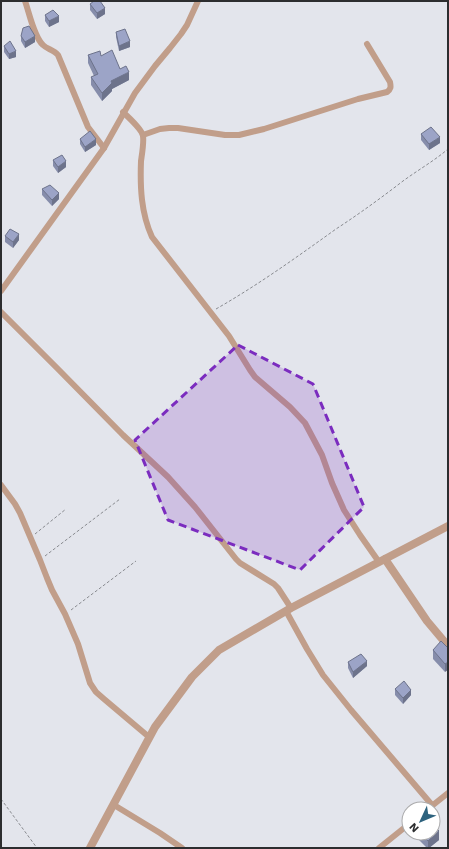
<svg xmlns="http://www.w3.org/2000/svg" width="449" height="849" font-family="'Work Sans',sans-serif">
<style>
.lines{fill:none;stroke-linecap:round;stroke-linejoin:round}
.path{stroke:#898b90;stroke-width:1;stroke-dasharray:3 2;stroke-linecap:butt}
.minor{stroke:#c19e8a;stroke-width:6}
.tertiary{stroke:#c19e8a;stroke-width:8}
.wall{fill:#868dab}
.shaded-wall{fill:#6d738b}
.building{fill:#9ca4c7;stroke:#6d738b}
.marked{fill:#7b2cbf;fill-opacity:0.2;stroke:#7b2cbf;stroke-width:3;stroke-dasharray:8 5;stroke-linejoin:round}
</style>
<rect width="100%" height="100%" fill="#e3e5ec"/>
<g class="lines">
<g class="path">
<path d="M216,309C258,285 297,257 336,229C359,214 381,198 403,181C418,170 434,161 448,149"/>
<path d="M35,534L66,509"/>
<path d="M45,556L120,499"/>
<path d="M71,610L136,561"/>
<path d="M1,799L37,848"/>
</g>
<g class="minor">
<path d="M25,1C29,12 34,37 43,45C47,49 54,50 58,55L88,127L104,148"/>
<path d="M123,112C129,118 142,129 143,136C144,143 142,154 141,161C140,187 141,213 152,237L229,336L250,370L255,377L290,407L305,423L322,455L332,483L344,510L360,535L379,562"/>
<path d="M143,135L160,129L169,128H178L225,135H239L264,129L358,99L387,92C391,89 391,87 390,82L367,44"/>
<path d="M1,291L104,148L135,93L155,66L170,48L181,34L187,25L198,1"/>
<path d="M1,312L56,367L123,435L168,477L195,507L236,559L240,563L274,584L278,588L291,608"/>
<path d="M1,485L15,504L20,513L40,560L47,578L52,590L65,614L78,644L90,683L96,692L104,699L149,737"/>
<path d="M286,611L307,649L323,675L351,710L432,805"/>
<path d="M114,805L160,833L182,848"/>
<path d="M428,809L448,793"/>
<path d="M379,848L409,824"/>
</g>
<g class="tertiary">
<path d="M385,559L427,621L448,646"/>
<path d="M90,848L155,727L192,677L219,650L291,608L448,526"/>
</g>
</g>
<g class="wall">
<path d="M90,4L105,14L97,19L90,10Z"/>
<path d="M45,15L59,22L49,27L45,21Z"/>
<path d="M116,32L130,47L119,51L116,37Z"/>
<path d="M21,36L35,42L25,48L21,41Z"/>
<path d="M4,46L16,57L9,59L4,52Z"/>
<path d="M88,55L101,56L120,69L129,80L112,89V91L102,101L91,85V77L94,76L88,63Z"/>
<path d="M421,134L440,143L429,150L421,140Z"/>
<path d="M80,139L96,145L85,152L80,144Z"/>
<path d="M53,160L66,167L58,173L53,166Z"/>
<path d="M42,189L59,199L52,206L42,195Z"/>
<path d="M5,236L19,240L13,248L5,242Z"/>
<path d="M448,648L445,672L433,659V650Z"/>
<path d="M348,662L367,666L353,678L348,668Z"/>
<path d="M395,689L411,695L403,704L395,695Z"/>
<path d="M412,833H433L439,840L429,848H427Z"/>
</g>
<g class="shaded-wall">
<path d="M105,8V14L97,19V13Z"/>
<path d="M59,16V22L49,27V21Z"/>
<path d="M35,36V42L25,48V42Z"/>
<path d="M130,41V47L119,51V46Z"/>
<path d="M16,51V57L9,59V54Z"/>
<path d="M129,72V80L112,89V91L102,101V93L111,81Z"/>
<path d="M440,137V143L429,150V144Z"/>
<path d="M96,139V145L85,152V147Z"/>
<path d="M66,161V167L58,173V167Z"/>
<path d="M59,193V199L52,206V200Z"/>
<path d="M19,234V240L13,248V242Z"/>
<path d="M367,661V666L353,678V672Z"/>
<path d="M448,662V670L445,672V664Z"/>
<path d="M411,690V695L403,704V698Z"/>
<path d="M439,831V840L429,848H428V841Z"/>
</g>
<g class="building">
<path d="M94,1H100L105,8L97,13L90,4Z"/>
<path d="M53,10L59,16L49,21L45,15Z"/>
<path d="M29,26L35,36L25,42L21,36L23,28Z"/>
<path d="M125,29L130,41L119,46L116,32Z"/>
<path d="M10,41L16,51L9,54L4,46Z"/>
<path d="M112,50L120,69L126,66L129,72L111,81L112,83L102,93L91,77L98,74L88,55L100,51L101,56Z"/>
<path d="M431,127L440,137L429,144L421,134Z"/>
<path d="M90,131L96,139L85,147L80,139Z"/>
<path d="M62,155L66,161L58,167L53,160Z"/>
<path d="M50,185L59,193L52,200L42,189Z"/>
<path d="M10,229L19,234L13,242L5,236Z"/>
<path d="M441,641L448,648V662L445,664L433,650Z"/>
<path d="M361,654L367,661L353,672L348,662Z"/>
<path d="M404,681L411,690L403,698L395,689Z"/>
<path d="M433,825L439,831L428,841L420,833H433Z"/>
</g>
<path class="marked" d="M238,345L313,384L364,507L300,570L168,520L135,440Z"/>
<rect width="449" height="849" fill="none" stroke="#2c2d2f" stroke-width="4"/>
<g transform="translate(421 821) rotate(226)"><circle r="19" fill="#ffffff" stroke="#ababac"/>
<path d="M0-3L7 15L0 10L-7 15Z" fill="#2d627e"/>
<text y="-6" font-size="11" font-weight="bold" text-anchor="middle" fill="#2c2d2f">N</text>
</g>
</svg>
